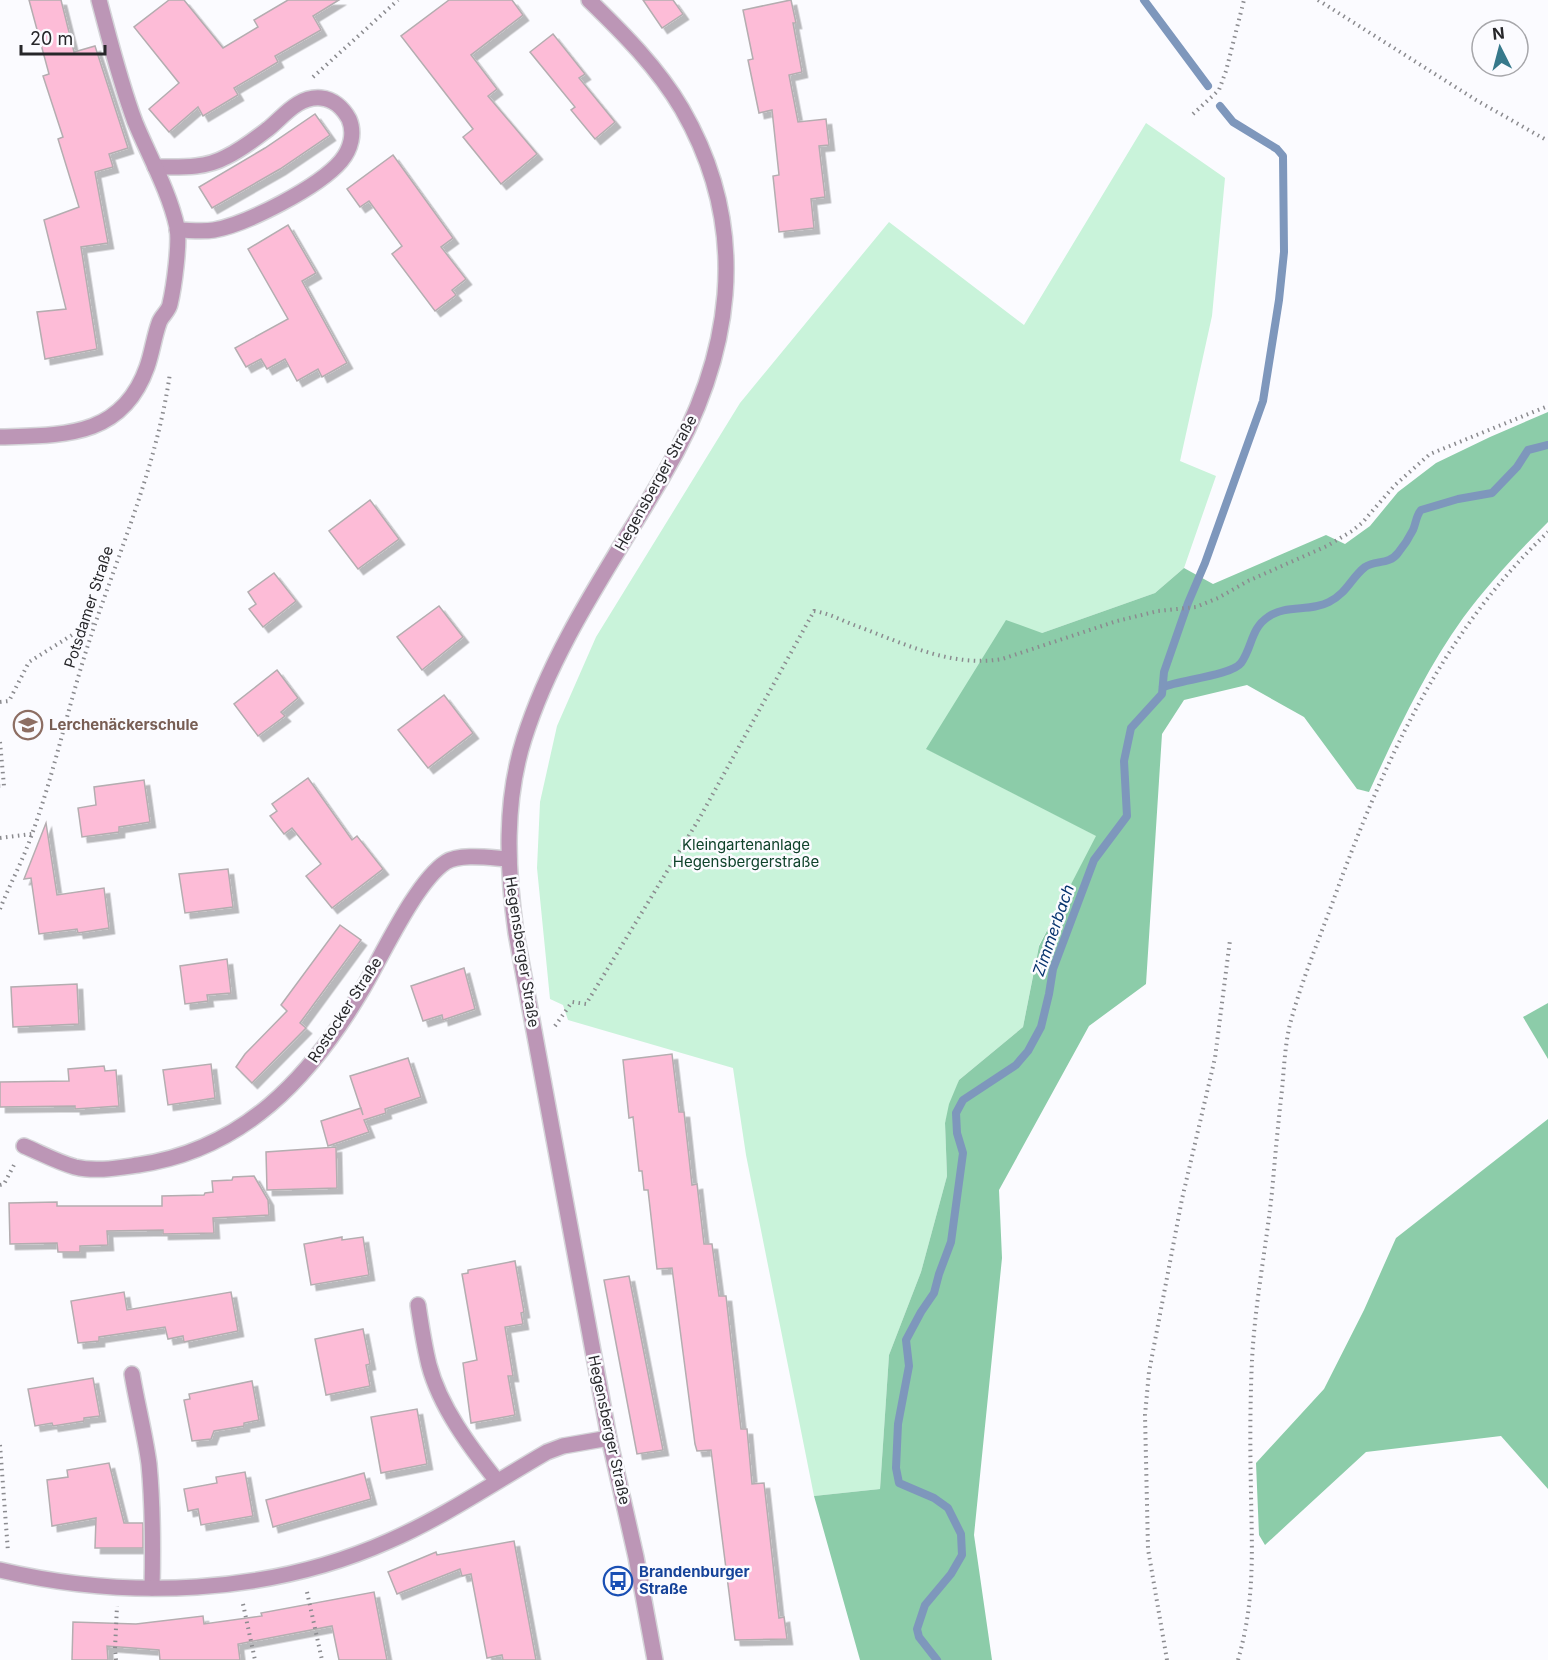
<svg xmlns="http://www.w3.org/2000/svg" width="1548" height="1660" font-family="Inter,sans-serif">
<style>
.green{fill:#c9f3da}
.forest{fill:#8ccca9}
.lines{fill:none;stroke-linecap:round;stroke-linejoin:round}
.stream{stroke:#7e97bc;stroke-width:8}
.building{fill:#fdbcd7;stroke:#b4adb0;stroke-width:1.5;filter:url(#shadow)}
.minor-casing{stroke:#d5d5d9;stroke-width:18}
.path{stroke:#8b8b8f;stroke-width:4;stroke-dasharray:1.5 4.5;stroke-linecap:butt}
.minor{stroke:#bc96b6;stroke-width:15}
.labels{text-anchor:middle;stroke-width:5;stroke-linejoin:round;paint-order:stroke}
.street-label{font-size:15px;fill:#27272a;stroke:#fbfbff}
.education-label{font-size:15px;font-weight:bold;fill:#785e54;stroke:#fbfbff;text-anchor:start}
.park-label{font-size:15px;fill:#0f422b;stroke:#fbfbff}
.transit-label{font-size:15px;font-weight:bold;fill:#164399;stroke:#fbfbff;text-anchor:start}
.water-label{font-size:16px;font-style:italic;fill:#05326d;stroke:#fbfbff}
</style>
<defs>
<filter id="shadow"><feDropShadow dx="5.5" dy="5.5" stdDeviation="0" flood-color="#0004"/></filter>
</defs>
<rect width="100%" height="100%" fill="#fbfbff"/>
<path class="green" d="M1146,123L1225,178L1212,316L1180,461L1216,476L1184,568L1155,593L1042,633L927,749L1097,836L1039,945L1023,1027L959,1080L945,1123L947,1176L921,1272L889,1355L880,1489L814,1496L746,1155L733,1068L568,1020L563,1005L550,999L537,868L540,802L557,726L596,637L740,403L889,222L1024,325Z"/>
<g class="forest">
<path d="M1548,412V522C1518,552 1488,584 1463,618C1425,671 1396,733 1369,792L1357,789L1304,717L1247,685L1184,700L1162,734L1146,984L1089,1026L999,1190L1002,1258L974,1535L992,1660H860L814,1496L880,1489L889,1355L921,1272L947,1176L945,1123L949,1104L959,1080L1023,1027L1039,946L1096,836L926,749L1006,620L1042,633L1155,593L1184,568L1213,584L1326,535L1345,544L1370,526L1398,492L1436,463L1490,437Z"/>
<path d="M1548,1003V1059L1523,1017Z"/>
<path d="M1548,1119V1489L1501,1436L1366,1452L1265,1545L1259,1535L1256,1463L1324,1389L1364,1310L1396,1238Z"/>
</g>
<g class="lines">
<g class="stream">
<path d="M1144,0L1208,86"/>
<path d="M1163,687C1181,680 1232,675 1241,663C1252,648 1251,628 1268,617C1286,604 1310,612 1329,602C1347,593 1351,578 1365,567C1375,560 1389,565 1398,553C1403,547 1409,538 1413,530C1416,523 1416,516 1421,510L1458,499L1492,493L1517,467L1528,450L1548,445"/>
<path d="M937,1660L919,1637L917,1629L925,1605L951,1574L962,1555L961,1534L948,1508L934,1498L899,1483L896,1468L898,1424L909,1366L906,1340L921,1312L934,1293L939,1274L951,1242L963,1153L957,1133L956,1113L963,1100L1016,1065L1028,1051L1041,1027L1049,994L1053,969L1094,860L1127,816L1124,761L1131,728L1162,694L1164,672L1188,603L1205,563L1263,401L1279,300L1284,252L1283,156L1277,149L1233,122L1220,106"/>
</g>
</g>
<g class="building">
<path d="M29,0H61L74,52L95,46L128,148L109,154L113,167L95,172L108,243L81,247L97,349L45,359L37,312L66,309L44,220L79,207L58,139L63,137L43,76L49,74Z"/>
<path d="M169,0H184L223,48L258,27L254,20L288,0H339L313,16L321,30L275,56L278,62L234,88L238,95L203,116L198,107L169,132L149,109L179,83L134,27Z"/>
<path d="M449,0H512L523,15L471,55L497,89L488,96L537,154L501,184L463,137L473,129L401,36Z"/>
<path d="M643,0H673L683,14L662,28Z"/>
<path d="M791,0L796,23H793L802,72L789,75L798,122L826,119L829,145L819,146L825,197L811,199L814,228L779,232L773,176L779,175L772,110L759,113L748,60L753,59L743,10Z"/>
<path d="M553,34L585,74L579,78L615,122L595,139L571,110L575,107L530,52Z"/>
<path d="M315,114L330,135L280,169L212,208L199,187L265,148Z"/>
<path d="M393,155L453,238L441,247L466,279L452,290L456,295L435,311L392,254L402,246L369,201L360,207L347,189Z"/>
<path d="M288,225L316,273L302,281L347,363L322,377L318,369L297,381L285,359L267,369L261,359L246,367L235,348L288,319L248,249Z"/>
<path d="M370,500L399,539L358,569L329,531Z"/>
<path d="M274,573L296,601L263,627L249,609L256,604L248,592Z"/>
<path d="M439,606L463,637L422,670L397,637Z"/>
<path d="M277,670L298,698L281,712L285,716L258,736L234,704Z"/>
<path d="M444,695L473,733L428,768L398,730Z"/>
<path d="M308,778L352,840L357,836L383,869L332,908L306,876L321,864L292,828L284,834L270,816L277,811L272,804Z"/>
<path d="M144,780L150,822L119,827V832L82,837L78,808L96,805L94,787Z"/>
<path d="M46,823L57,895L104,888L109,928L78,933L77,929L39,934L31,878L24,879Z"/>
<path d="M228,869L233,907L185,913L179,874Z"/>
<path d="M340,925L361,940L300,1023L306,1028L252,1083L236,1067L245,1054L287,1011L281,1005Z"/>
<path d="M227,959L231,993L207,995L208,1001L185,1004L180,966Z"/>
<path d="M464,968L475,1009L443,1020L442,1015L423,1021L411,986Z"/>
<path d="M77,984L79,1024L13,1027L11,987Z"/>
<path d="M672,1054L679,1112H684L692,1185L697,1184L704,1244H712L719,1296H726L741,1429H747L752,1484L764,1483L779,1618L784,1617L787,1639L735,1640L711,1450L697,1451L695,1444L672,1268L657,1269L648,1190H644L642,1171H639L633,1117L629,1118L623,1060Z"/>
<path d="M408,1058L421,1097L385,1109L386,1113L364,1120L369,1132L328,1146L321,1121L361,1108L363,1115L350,1076Z"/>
<path d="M211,1064L215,1098L168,1105L163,1070Z"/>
<path d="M104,1066L105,1071L116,1070L119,1106L75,1109V1106L0,1107V1082L69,1081L68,1069Z"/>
<path d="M336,1147L337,1188L267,1190L266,1152Z"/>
<path d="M254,1176L268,1200L269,1215L213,1218L214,1233L163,1234V1230L107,1231L108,1245L80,1246V1252H58L57,1243L10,1244L9,1203L57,1202V1206H162V1196L204,1195L205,1193L213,1192L212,1181L232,1180L233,1177Z"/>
<path d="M342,1237V1240L363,1237L369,1275L311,1285L304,1244Z"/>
<path d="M515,1261L524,1312L521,1313L523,1324L505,1327L513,1376H508L515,1415L471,1423L463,1363L477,1360L462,1274L468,1273V1270Z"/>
<path d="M629,1276L663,1450L637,1454L604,1280Z"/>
<path d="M124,1292L127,1310L231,1292L238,1331L184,1342L183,1336L168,1339L165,1327L99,1337V1341L78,1343L71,1301Z"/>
<path d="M363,1329L370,1364L366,1365L370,1386L326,1395L315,1339Z"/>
<path d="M93,1378L100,1416L84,1418V1421L53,1426L52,1423L35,1426L28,1389Z"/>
<path d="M252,1381L259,1420L244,1423V1426L214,1431L211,1439L192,1441L184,1400L190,1399L189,1394Z"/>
<path d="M417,1409L427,1464L381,1473L371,1417Z"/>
<path d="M109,1463L124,1523H143V1548H95L96,1518L52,1526L47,1480L68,1477L67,1470Z"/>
<path d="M245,1472L253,1516L201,1525L198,1509L188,1511L184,1489L217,1483L216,1477Z"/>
<path d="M364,1473L371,1499L273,1527L266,1500Z"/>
<path d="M514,1541L536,1660H503L502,1655L487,1658L471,1574L462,1576L460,1569L397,1594L388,1572L436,1552L437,1555Z"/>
<path d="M374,1592L387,1660H339L332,1626L238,1644L240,1660H160L159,1650L107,1646L108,1660H72L73,1622L136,1624L203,1616L204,1624L262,1616L261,1613Z"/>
</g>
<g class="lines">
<g class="minor-casing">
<g id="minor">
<path d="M589,0C623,33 658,68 682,109C753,232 732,359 663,476C613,562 554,644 524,739C504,802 507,869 516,933L609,1438L636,1557L655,1660"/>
<path d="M155,167C180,167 204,169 226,157C241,150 255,139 268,129C284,116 298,96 321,98C333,99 343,108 349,119C355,133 351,149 341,161C319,187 247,224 214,230C202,232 189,230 177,230"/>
<path d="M0,437C63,435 122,438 147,367C152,353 154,337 159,323C161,316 169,311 170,304C174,287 180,243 177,227C169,191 149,156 135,122C120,82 110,41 99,0"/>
<path d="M24,1146C41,1153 57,1162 75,1167C95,1172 117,1168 138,1165C243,1150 310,1078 362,990C381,958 416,881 446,862C460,853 492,858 509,859"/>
<path d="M418,1305C421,1325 424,1345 429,1365C440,1407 470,1447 497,1481"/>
<path d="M132,1374C137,1404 145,1434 149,1464C153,1506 153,1547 152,1588"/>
<path d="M0,1570C127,1600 268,1595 389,1541C444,1517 495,1482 547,1452L563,1446L609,1438"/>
</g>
</g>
<g class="path">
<path d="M1318,0L1476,100L1548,141"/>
<path d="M313,77L398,0"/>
<path d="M1193,114L1219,90L1226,71L1244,0"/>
<path d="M0,702L9,701L29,662L96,620"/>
<path d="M0,742L4,786H0"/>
<path d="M0,838L32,834"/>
<path d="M0,909C10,884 23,860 32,834C55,771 68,706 89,642C118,554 157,466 170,373"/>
<path d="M555,1026L572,1002L586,1004L699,819L814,611C828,613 841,620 854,625C901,642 950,668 1002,659L1117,621L1158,611L1196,607L1218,598L1248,581L1327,546L1352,531L1362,523L1394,486L1430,454L1548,406"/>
<path d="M0,1185L4,1184L15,1163"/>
<path d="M0,1445L8,1552"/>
<path d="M307,1592L322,1660"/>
<path d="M243,1604L255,1660"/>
<path d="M116,1660L115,1649L117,1606"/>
<path d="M1167,1660L1148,1549L1145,1415L1149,1372L1182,1199L1215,1058L1230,940"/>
<path d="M1238,1660C1255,1601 1252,1553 1251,1493C1250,1448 1250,1404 1252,1360C1255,1303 1266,1248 1272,1192C1275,1158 1278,1124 1282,1090C1284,1068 1285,1045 1290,1024C1301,983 1317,944 1332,904C1381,768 1441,633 1548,532"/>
</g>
<use href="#minor" class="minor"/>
</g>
<defs>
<g id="school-ring" transform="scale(1.5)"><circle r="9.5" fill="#fbfbff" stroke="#8d6e63" stroke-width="1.5"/><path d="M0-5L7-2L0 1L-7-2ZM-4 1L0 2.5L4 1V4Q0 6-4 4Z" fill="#8d6e63"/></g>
<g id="bus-ring" transform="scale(1.5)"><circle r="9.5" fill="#fbfbff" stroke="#1a4fb4" stroke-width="1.5"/><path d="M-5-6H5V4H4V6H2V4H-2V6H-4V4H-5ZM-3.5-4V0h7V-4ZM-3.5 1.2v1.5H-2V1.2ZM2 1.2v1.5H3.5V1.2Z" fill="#1a4fb4"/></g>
</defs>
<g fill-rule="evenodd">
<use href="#school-ring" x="28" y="725"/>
<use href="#bus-ring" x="618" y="1581"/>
</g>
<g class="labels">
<g class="street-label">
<text transform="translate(656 483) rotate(-61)" y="5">Hegensberger Straße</text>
<text transform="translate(89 607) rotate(-72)" y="5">Potsdamer Straße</text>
<text transform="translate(522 952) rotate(81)" y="5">Hegensberger Straße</text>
<text transform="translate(345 1010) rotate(-57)" y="5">Rostocker Straße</text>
<text transform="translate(609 1430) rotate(78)" y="5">Hegensberger Straße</text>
</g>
<g class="education-label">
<text x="49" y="730">Lerchenäckerschule</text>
</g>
<g class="park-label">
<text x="746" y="850">Kleingartenanlage<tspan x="746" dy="17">Hegensbergerstraße</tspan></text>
</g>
<g class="transit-label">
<text x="639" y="1577">Brandenburger<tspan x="639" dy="17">Straße</tspan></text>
</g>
<g class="water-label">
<text transform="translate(1053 930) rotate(-71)" y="6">Zimmerbach</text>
</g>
</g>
<g transform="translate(1500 48) rotate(354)"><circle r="28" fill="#fbfbff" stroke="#a6a6aa" stroke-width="1.5"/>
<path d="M0-4.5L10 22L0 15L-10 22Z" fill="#37798b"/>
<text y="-9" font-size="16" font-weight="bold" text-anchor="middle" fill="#27272a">N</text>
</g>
<path d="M21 45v9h84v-9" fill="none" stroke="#27272a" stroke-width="3"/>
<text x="30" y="45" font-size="18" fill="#27272a" stroke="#fbfbff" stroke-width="4.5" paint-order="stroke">20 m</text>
</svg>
